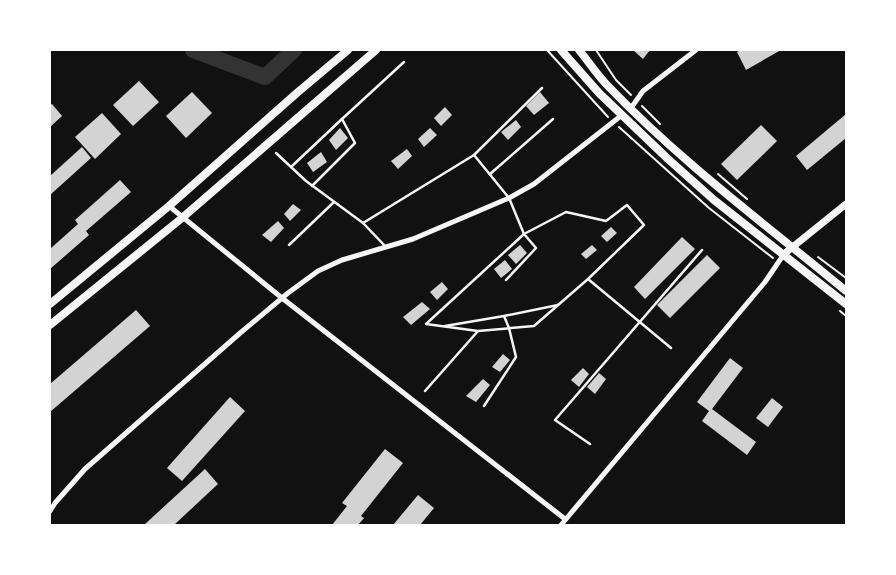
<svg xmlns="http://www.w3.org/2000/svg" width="896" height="575" font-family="Signika,sans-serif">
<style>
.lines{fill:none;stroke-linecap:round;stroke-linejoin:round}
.river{stroke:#333;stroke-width:16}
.building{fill:#d3d3d3}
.path{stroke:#f5f5f5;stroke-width:2}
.service{stroke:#f5f5f5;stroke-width:2.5}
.minor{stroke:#f5f5f5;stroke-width:5}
.tertiary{stroke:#f5f5f5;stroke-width:7}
.secondary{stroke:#f5f5f5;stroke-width:8}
</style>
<rect width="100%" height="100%" fill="#111"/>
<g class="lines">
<path class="river" d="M193,50L265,77L294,50"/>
</g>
<g class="building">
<path d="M633,50H650L643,59Z"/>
<path d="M740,50H781L746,70L737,52Z"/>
<path d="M139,81L159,102L133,126L113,105Z"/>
<path d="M192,92L212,113L186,138L166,116Z"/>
<path d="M540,92L549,103L534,115L526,106Z"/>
<path d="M52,104L62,116L50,127V105Z"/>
<path d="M445,107L452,115L441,126L434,118Z"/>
<path d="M102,113L121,134L95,159L75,137Z"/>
<path d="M846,114V138L807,170L796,156Z"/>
<path d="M516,120L521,127L508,140L501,132Z"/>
<path d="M761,125L777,141L737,180L721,164Z"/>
<path d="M340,128L348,138L336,150L329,140Z"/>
<path d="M430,128L437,135L424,147L418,139Z"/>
<path d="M82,147L91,158L50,195V176Z"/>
<path d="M407,149L412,156L398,169L391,161Z"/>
<path d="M321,152L327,162L313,172L307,163Z"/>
<path d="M120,180L131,192L86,231L89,235L50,269V249L78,224L75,220Z"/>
<path d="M293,204L301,210L290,221L284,214Z"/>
<path d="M278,221L284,228L271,242L262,235Z"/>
<path d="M611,227L617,233L607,242L601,236Z"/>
<path d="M682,237L695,249L645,299L634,287Z"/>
<path d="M520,245L527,253L516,264L508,255Z"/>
<path d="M592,245L597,250L586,259L581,254Z"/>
<path d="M707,255L720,268L670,318L657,305Z"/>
<path d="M505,260L512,269L501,278L494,269Z"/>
<path d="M442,282L448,289L437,300L430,292Z"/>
<path d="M422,302L430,309L411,325L403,317Z"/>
<path d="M136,310L150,326L50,412V384Z"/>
<path d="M503,354L510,360L500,372L492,367Z"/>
<path d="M730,358L743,368L712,409L756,442L747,455L702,421L709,411L697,402Z"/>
<path d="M583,368L589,374L579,387L571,380Z"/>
<path d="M599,373L606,379L595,394L587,387Z"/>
<path d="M483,379L490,385L476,402L466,396Z"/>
<path d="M230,397L245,411L182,481L167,468Z"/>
<path d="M772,398L783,407L768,427L756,418Z"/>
<path d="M385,449L403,463L361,516L364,518L358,525H332L347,506L342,503Z"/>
<path d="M205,469L218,484L174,525H144Z"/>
<path d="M418,495L434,508L420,525H393Z"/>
</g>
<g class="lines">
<g class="path">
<path d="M547,50L608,117"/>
<path d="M596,50L616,80L631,95"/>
<path d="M642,106L660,124"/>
<path d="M619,127L709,208L773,258"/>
<path d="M718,174L747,199"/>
<path d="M818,257L846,278"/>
<path d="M840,311L846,316"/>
</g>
<g class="service">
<path d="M342,119L404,62"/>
<path d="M276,153L306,181L363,223L474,155"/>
<path d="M291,167L342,119L355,143L312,186"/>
<path d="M490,174L553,119"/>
<path d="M363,223L386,247"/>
<path d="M289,245L334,202"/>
<path d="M588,279L534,326L478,331L426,324L524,234L566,212L606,221L627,205L644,225L588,279L671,348"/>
<path d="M506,280L536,248L524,234L509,198L474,155L542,88"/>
<path d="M445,326L504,316L558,305"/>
<path d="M425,391L478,331"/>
<path d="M484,406L516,357L509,328L504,316"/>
<path d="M590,444L555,420L702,250"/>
</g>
<g class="minor">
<path d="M631,108L643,91L696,50"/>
<path d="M169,206L282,298L565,519"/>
<path d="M50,511L55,503L85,469L239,334L288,293L318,271L342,260L413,239L509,198L534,184L622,115"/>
<path d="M561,525L765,282L784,254"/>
</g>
<path class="tertiary" d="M784,254L846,204"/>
<g class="secondary">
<path d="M561,50L599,93L668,159L714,200L846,304"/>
<path d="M579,50C589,62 597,75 608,86C681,162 765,224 846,291"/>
<path d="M50,304L169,206L298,92L348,50"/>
<path d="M50,325L182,218L376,50"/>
</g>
</g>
<rect width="896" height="575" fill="none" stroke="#ffffff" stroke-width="102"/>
</svg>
